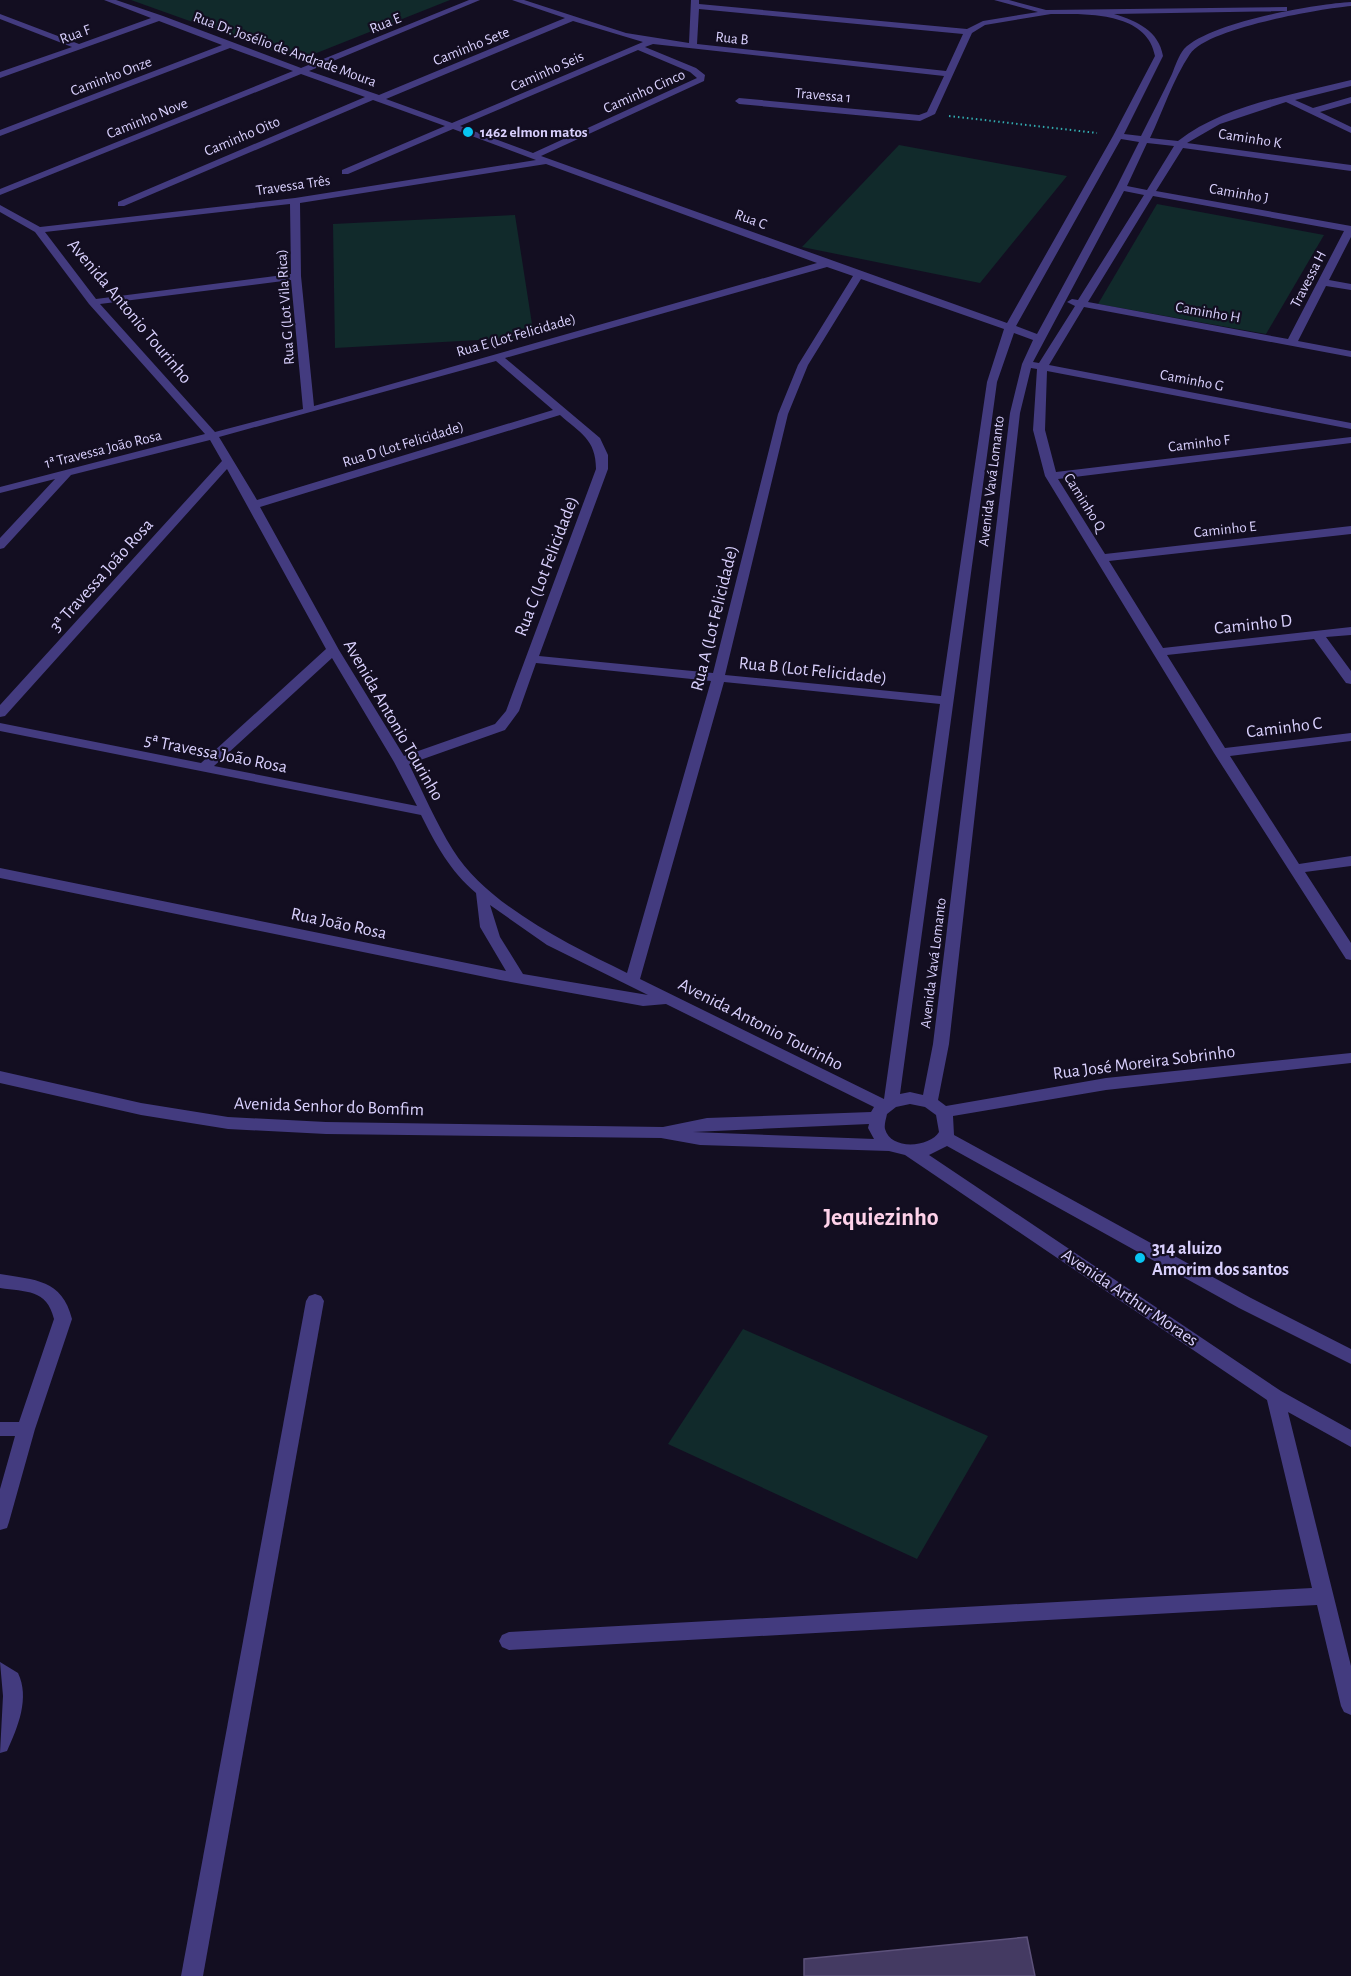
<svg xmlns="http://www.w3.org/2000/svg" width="1351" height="1976" font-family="'Alegreya Sans',sans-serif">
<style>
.green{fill:#112a2b}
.building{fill:#443a62;stroke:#5c517a;stroke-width:1.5}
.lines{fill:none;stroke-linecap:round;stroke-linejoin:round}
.path{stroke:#32acb0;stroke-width:2;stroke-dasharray:1.5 3;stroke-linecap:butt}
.minor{fill:#433b7f;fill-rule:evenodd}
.poi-dot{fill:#08c5f2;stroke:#130e21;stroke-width:2}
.labels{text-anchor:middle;stroke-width:4.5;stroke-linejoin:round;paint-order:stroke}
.far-street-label{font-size:15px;fill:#d9d0fd;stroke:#130e21}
.far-poi-label{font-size:15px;font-weight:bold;fill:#d9d0fd;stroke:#130e21;text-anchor:start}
.street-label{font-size:18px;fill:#d9d0fd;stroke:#130e21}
.poi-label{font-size:18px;font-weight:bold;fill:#d9d0fd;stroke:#130e21;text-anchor:start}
.district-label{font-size:24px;font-weight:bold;fill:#fed2ea;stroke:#130e21}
</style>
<rect width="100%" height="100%" fill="#130e21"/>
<g class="green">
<path d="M131,0H450L299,60Z"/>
<path d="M899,145L1067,176L980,283L802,247Z"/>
<path d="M1157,204L1324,235L1266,334L1098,304Z"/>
<path d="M515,215L534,337L335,348L333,224Z"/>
<path d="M743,1329L988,1436L917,1559L668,1444Z"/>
</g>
<path class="building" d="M1027,1937L1035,1976H804V1959Z"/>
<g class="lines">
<path class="path" d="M949,116L1097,133"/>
<g class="minor">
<path d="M104,0H116L163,16L301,68L469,0H480L309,71L379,95L565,18L512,0H524L626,33L689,43L691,0H699V4L967,29L983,21L1038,12L994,0H1009L1046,10L1287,7V11H1284L1114,14C1137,21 1159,31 1163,56L1124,134L1141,136C1151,116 1162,95 1172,74C1175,66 1179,55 1184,49C1210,22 1315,4 1351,2V6C1319,9 1207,28 1190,54C1173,79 1163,111 1150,138L1178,141C1226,104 1293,95 1351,80V86L1295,100L1313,108L1351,97V103L1320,112L1351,127V133L1286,102L1220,124L1187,143L1351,165V171L1183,148L1156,191L1351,226V237L1329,280L1351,284V290L1326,286L1298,341L1351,351V357L1084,307L1049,365L1351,423V429L1047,371L1045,430L1056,472L1351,437V443L1058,479L1105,554L1351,526V534L1109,561L1163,648L1351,627V635L1326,637L1351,671V684L1346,683L1314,639L1167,655L1225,748L1351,733V741L1230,756L1299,864L1351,856V866L1305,872L1351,943V960L1346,959L1214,753L1045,476L1033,430L1037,369L1031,368L1020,413L949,1044L938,1100L946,1106L1106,1078L1351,1053V1063L1106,1090L953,1116L954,1135L1251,1298L1351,1349V1364L1239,1308L947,1146L929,1155L1281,1391L1351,1430V1447L1288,1412L1351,1666V1715L1344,1712L1341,1706L1317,1605L509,1650L502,1647L499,1641L502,1635L509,1632L1312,1588L1267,1400L905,1155L889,1151L700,1145L661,1138L326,1134L228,1129L141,1115L0,1083V1071L141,1103L228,1117L326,1122L663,1127L707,1118L871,1112L874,1107L666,1004L643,1006L500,980L0,878V868L506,971L480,927L476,893C450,871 436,845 421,815L0,731V723L201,763L326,649L227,469L5,716L0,717V705L222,461L210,440L71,475L4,548L0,549V538L55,479L0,493V487L205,434L89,304L35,232L0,212V205L40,227L295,198L536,160L453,129L348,174H342V170L445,126L373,100L124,206H118V202L365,97L301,74L0,195V189L293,71L230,48L0,136V130L222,45L159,21L0,78V72L72,47L0,19V14L79,44L151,18ZM699,9L963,34L946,71L697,44ZM1051,14C1085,14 1147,11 1155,56L1113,136L1007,323L541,156L704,81L705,75L696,68L645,47L653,44L944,76L927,112L919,115L739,98L735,101L739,104L920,121L935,114L972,33L985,25ZM573,21L643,42L452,123L386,99ZM638,50L690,72L697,78L533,153L460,126ZM1121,139L1139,142L1116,188L1037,334L1016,326ZM1147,143L1174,146L1147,190L1127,186ZM546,164L817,263L314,406L301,276L300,203ZM1124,191L1144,195L1078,300L1072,299L1067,302L1075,306L1039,363L1033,362ZM1153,196L1344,231L1288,339L1088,302ZM290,204L291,274L96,299L45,232ZM827,267L853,276L798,365L778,414L713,673L539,656L608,469V455L600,438L505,358ZM861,279L1004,329L987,382L941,696L725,675L788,414L808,365ZM291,280L303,409L215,432L100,304ZM1014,333L1033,340L1022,364L1010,413L933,1044L923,1095L910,1092L900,1094L997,382ZM496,361L553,410L257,500L219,437ZM560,415C580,433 596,439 596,469L506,711L495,724L404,756L339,650L260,507ZM332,658L394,762L417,806L214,766ZM536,663L711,681L627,973C570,945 488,906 453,850C436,823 423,792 409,764L505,730L519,711ZM724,682L940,704L884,1099L640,979ZM490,905L547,945L648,995L523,974L500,937ZM910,1104L925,1107L936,1115L939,1132C930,1147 891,1151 885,1129C884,1125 886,1119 887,1114L896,1107ZM869,1124L868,1128L874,1139L693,1132Z"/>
<path d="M0,1274C35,1280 62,1279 72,1319L35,1429L9,1522L7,1528L0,1530V1489L15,1436H0V1422H19L54,1319C47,1289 26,1292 0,1288Z"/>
<path d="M315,1294L321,1296L324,1301L203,1976H181L306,1301L309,1296Z"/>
<path d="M0,1662L18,1673C30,1698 18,1727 7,1751L0,1753L3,1696Z"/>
</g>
</g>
<g class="poi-dot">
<circle cx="468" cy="132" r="6"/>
<circle cx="1140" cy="1258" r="6"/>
</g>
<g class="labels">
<g class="far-street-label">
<text transform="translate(385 23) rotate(-22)" y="5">Rua E</text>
<text transform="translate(75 34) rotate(-20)" y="5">Rua F</text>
<text transform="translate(732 38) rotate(6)" y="5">Rua B</text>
<text transform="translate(471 46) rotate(-22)" y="5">Caminho Sete</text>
<text transform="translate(285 49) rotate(20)" y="5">Rua Dr. Josélio de Andrade Moura</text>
<text transform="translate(547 71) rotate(-24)" y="5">Caminho Seis</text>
<text transform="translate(111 76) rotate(-21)" y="5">Caminho Onze</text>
<text transform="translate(644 91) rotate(-24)" y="5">Caminho Cinco</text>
<text transform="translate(823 95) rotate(5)" y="5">Travessa 1</text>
<text transform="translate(147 118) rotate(-22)" y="5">Caminho Nove</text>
<text transform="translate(242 136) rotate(-23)" y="5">Caminho Oito</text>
<text transform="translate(1250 138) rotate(9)" y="5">Caminho K</text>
<text transform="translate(293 185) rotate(-8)" y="5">Travessa Três</text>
<text transform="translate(1239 193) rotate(10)" y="5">Caminho J</text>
<text transform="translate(751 219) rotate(20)" y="5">Rua C</text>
<text transform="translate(1308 279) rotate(-63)" y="5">Travessa H</text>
<text transform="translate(285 307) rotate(-94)" y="5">Rua G (Lot Vila Rica)</text>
<text transform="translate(1208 312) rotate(10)" y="5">Caminho H</text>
<text transform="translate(516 335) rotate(-16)" y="5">Rua E (Lot Felicidade)</text>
<text transform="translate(1192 380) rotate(11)" y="5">Caminho G</text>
<text transform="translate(1199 443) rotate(-7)" y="5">Caminho F</text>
<text transform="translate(403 444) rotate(-17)" y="5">Rua D (Lot Felicidade)</text>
<text transform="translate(103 449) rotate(-14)" y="5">1ª Travessa João Rosa</text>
<text transform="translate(991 481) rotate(-83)" y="5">Avenida Vavá Lomanto</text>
<text transform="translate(1085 502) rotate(58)" y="5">Caminho Q</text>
<text transform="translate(1225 529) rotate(-6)" y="5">Caminho E</text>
<text transform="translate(933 963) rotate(-83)" y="5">Avenida Vavá Lomanto</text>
</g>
<g class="far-poi-label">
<text x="480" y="137">1462 elmon matos</text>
</g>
<g class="street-label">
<text transform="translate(130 311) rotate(50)" y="6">Avenida Antonio Tourinho</text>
<text transform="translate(546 566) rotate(-69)" y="6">Rua C (Lot Felicidade)</text>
<text transform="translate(101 575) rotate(-48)" y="6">3ª Travessa João Rosa</text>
<text transform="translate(714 618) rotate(-76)" y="6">Rua A (Lot Felicidade)</text>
<text transform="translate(1253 624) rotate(-6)" y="6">Caminho D</text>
<text transform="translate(813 670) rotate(6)" y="6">Rua B (Lot Felicidade)</text>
<text transform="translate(394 720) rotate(60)" y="6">Avenida Antonio Tourinho</text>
<text transform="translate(1284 727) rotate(-7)" y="6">Caminho C</text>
<text transform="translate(216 753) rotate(11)" y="6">5ª Travessa João Rosa</text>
<text transform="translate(339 923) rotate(12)" y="6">Rua João Rosa</text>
<text transform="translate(761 1024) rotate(27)" y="6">Avenida Antonio Tourinho</text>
<text transform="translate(1144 1062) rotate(-7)" y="6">Rua José Moreira Sobrinho</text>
<text transform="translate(329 1106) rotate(2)" y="6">Avenida Senhor do Bomfim</text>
<text transform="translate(1130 1297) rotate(34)" y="6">Avenida Arthur Moraes</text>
</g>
<g class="poi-label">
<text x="1152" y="1254">314 aluizo<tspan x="1152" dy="21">Amorim dos santos</tspan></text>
</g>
<g class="district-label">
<text x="881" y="1225">Jequiezinho</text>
</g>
</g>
</svg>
